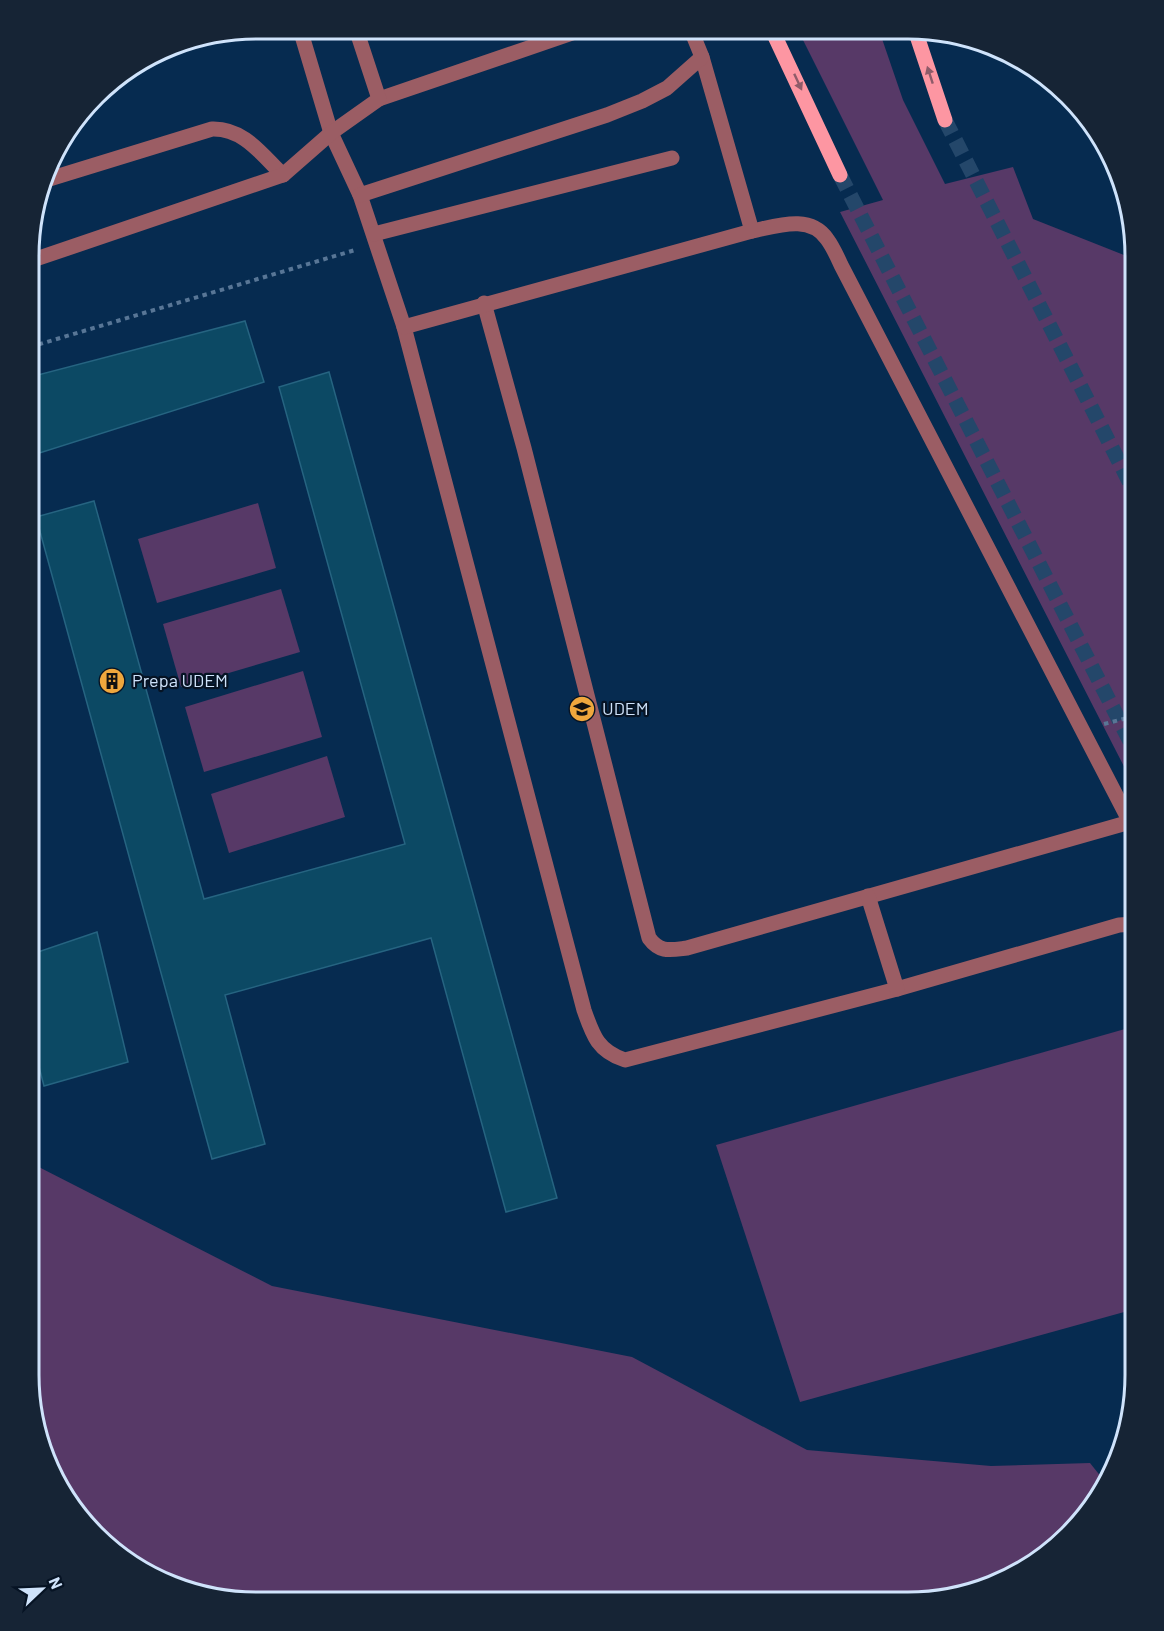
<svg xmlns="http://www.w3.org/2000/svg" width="1164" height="1631" font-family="Barlow,sans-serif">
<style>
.green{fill:#573967}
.building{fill:#0c4964;stroke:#266481;stroke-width:1.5}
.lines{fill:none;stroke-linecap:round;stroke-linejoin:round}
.major-tunnel{stroke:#24476a;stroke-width:15;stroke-dasharray:15 8;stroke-linecap:butt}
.path{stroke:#587696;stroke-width:4;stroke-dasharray:4.5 4.5;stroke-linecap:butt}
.minor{stroke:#9b5d64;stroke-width:15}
.major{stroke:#fd96a2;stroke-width:15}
.oneway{fill:#8e5b69}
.labels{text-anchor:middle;stroke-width:4.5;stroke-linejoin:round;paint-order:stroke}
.poi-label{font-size:18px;fill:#cfe3fb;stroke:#061324;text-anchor:start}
.rim{fill:none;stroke:#cfe3fb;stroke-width:3}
</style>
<rect width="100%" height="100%" fill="#062b50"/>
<g class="green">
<path d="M798,30H879L903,100L945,184L1013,167L1033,219L1129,257L1135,270V788L840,212L883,200Z"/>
<path d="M258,503L276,568L157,603L138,539Z"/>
<path d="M281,589L300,652L181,687L163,624Z"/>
<path d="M303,671L322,737L204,772L185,707Z"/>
<path d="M327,756L345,817L229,853L211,794Z"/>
<path d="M1132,1027L1135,1036V1309L800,1402L716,1145Z"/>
<path d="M29,1162L272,1286L632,1357L807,1450L991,1466L1090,1463L1106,1483L1097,1502L1058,1546L1008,1579L908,1602L227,1601L169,1585L118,1556L52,1475L29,1375Z"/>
</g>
<g class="building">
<path d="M245,321L264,382L30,456V377Z"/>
<path d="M329,372L557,1198L506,1212L431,938L225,995L265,1144L212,1159L36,517L94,501L204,899L405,844L279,387Z"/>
<path d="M97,932L128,1062L44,1086L33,1044L29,1045V955Z"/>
</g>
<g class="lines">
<g class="major-tunnel">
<path d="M945,120L1135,493"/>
<path d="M840,175L1135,751"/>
</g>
<g class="path">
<path d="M30,347L355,250"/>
<path d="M1104,724L1135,716"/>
</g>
<g class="minor">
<path d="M300,29L331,133L360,195L404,327L584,1010C593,1036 598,1051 625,1060L897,989L1119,925L1135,924"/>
<path d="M691,30L702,57L752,231"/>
<path d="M379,99L584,29"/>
<path d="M46,180L212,129C244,128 262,155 283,175"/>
<path d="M360,195L607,115L642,101L667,88L702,57"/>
<path d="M374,234L672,158"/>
<path d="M30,261L283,175L331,133L379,99L356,29"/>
<path d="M484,303L524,448L649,938C660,953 670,950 687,948L1130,822L1135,824"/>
<path d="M404,327L752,231C777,226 810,214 827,239C833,247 837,256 841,265L1130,822"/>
<path d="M868,896L897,989"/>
</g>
<g class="major">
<path d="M772,30L840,175"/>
<path d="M915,30L945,120"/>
</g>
</g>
<defs><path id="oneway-solid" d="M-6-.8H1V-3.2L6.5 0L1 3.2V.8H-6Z" transform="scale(1.5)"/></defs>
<g class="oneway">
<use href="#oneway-solid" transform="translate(930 75) rotate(-108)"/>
<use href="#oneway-solid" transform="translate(798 82) rotate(65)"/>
</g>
<defs>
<g id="building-disc" transform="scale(1.35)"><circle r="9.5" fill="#efa73d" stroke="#061324"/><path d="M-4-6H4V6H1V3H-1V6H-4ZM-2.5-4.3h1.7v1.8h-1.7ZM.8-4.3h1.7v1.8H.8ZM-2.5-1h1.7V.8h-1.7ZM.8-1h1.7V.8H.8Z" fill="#111"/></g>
<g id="university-disc" transform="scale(1.35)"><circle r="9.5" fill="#efa73d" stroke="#061324"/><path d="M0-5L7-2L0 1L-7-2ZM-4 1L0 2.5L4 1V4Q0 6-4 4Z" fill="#111"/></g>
</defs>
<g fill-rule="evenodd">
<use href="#building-disc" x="112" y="681"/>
<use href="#university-disc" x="582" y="709"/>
</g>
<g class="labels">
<g class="poi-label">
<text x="132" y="687">Prepa UDEM</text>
<text x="602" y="715">UDEM</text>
</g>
</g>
<path d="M0 0H1164V1631H0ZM256 39H908A217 217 0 0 1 1125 256V1375A217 217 0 0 1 908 1592H256A217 217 0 0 1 39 1375V256A217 217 0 0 1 256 39Z" fill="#162435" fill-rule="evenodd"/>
<path class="rim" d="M256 39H908A217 217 0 0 1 1125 256V1375A217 217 0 0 1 908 1592H256A217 217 0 0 1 39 1375V256A217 217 0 0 1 256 39Z"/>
<g transform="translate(42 1589) rotate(67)" stroke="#061324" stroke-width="4.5" paint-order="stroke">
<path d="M0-4.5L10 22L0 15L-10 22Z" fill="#cfe3fb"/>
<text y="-9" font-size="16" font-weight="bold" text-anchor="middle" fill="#cfe3fb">N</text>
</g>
</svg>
